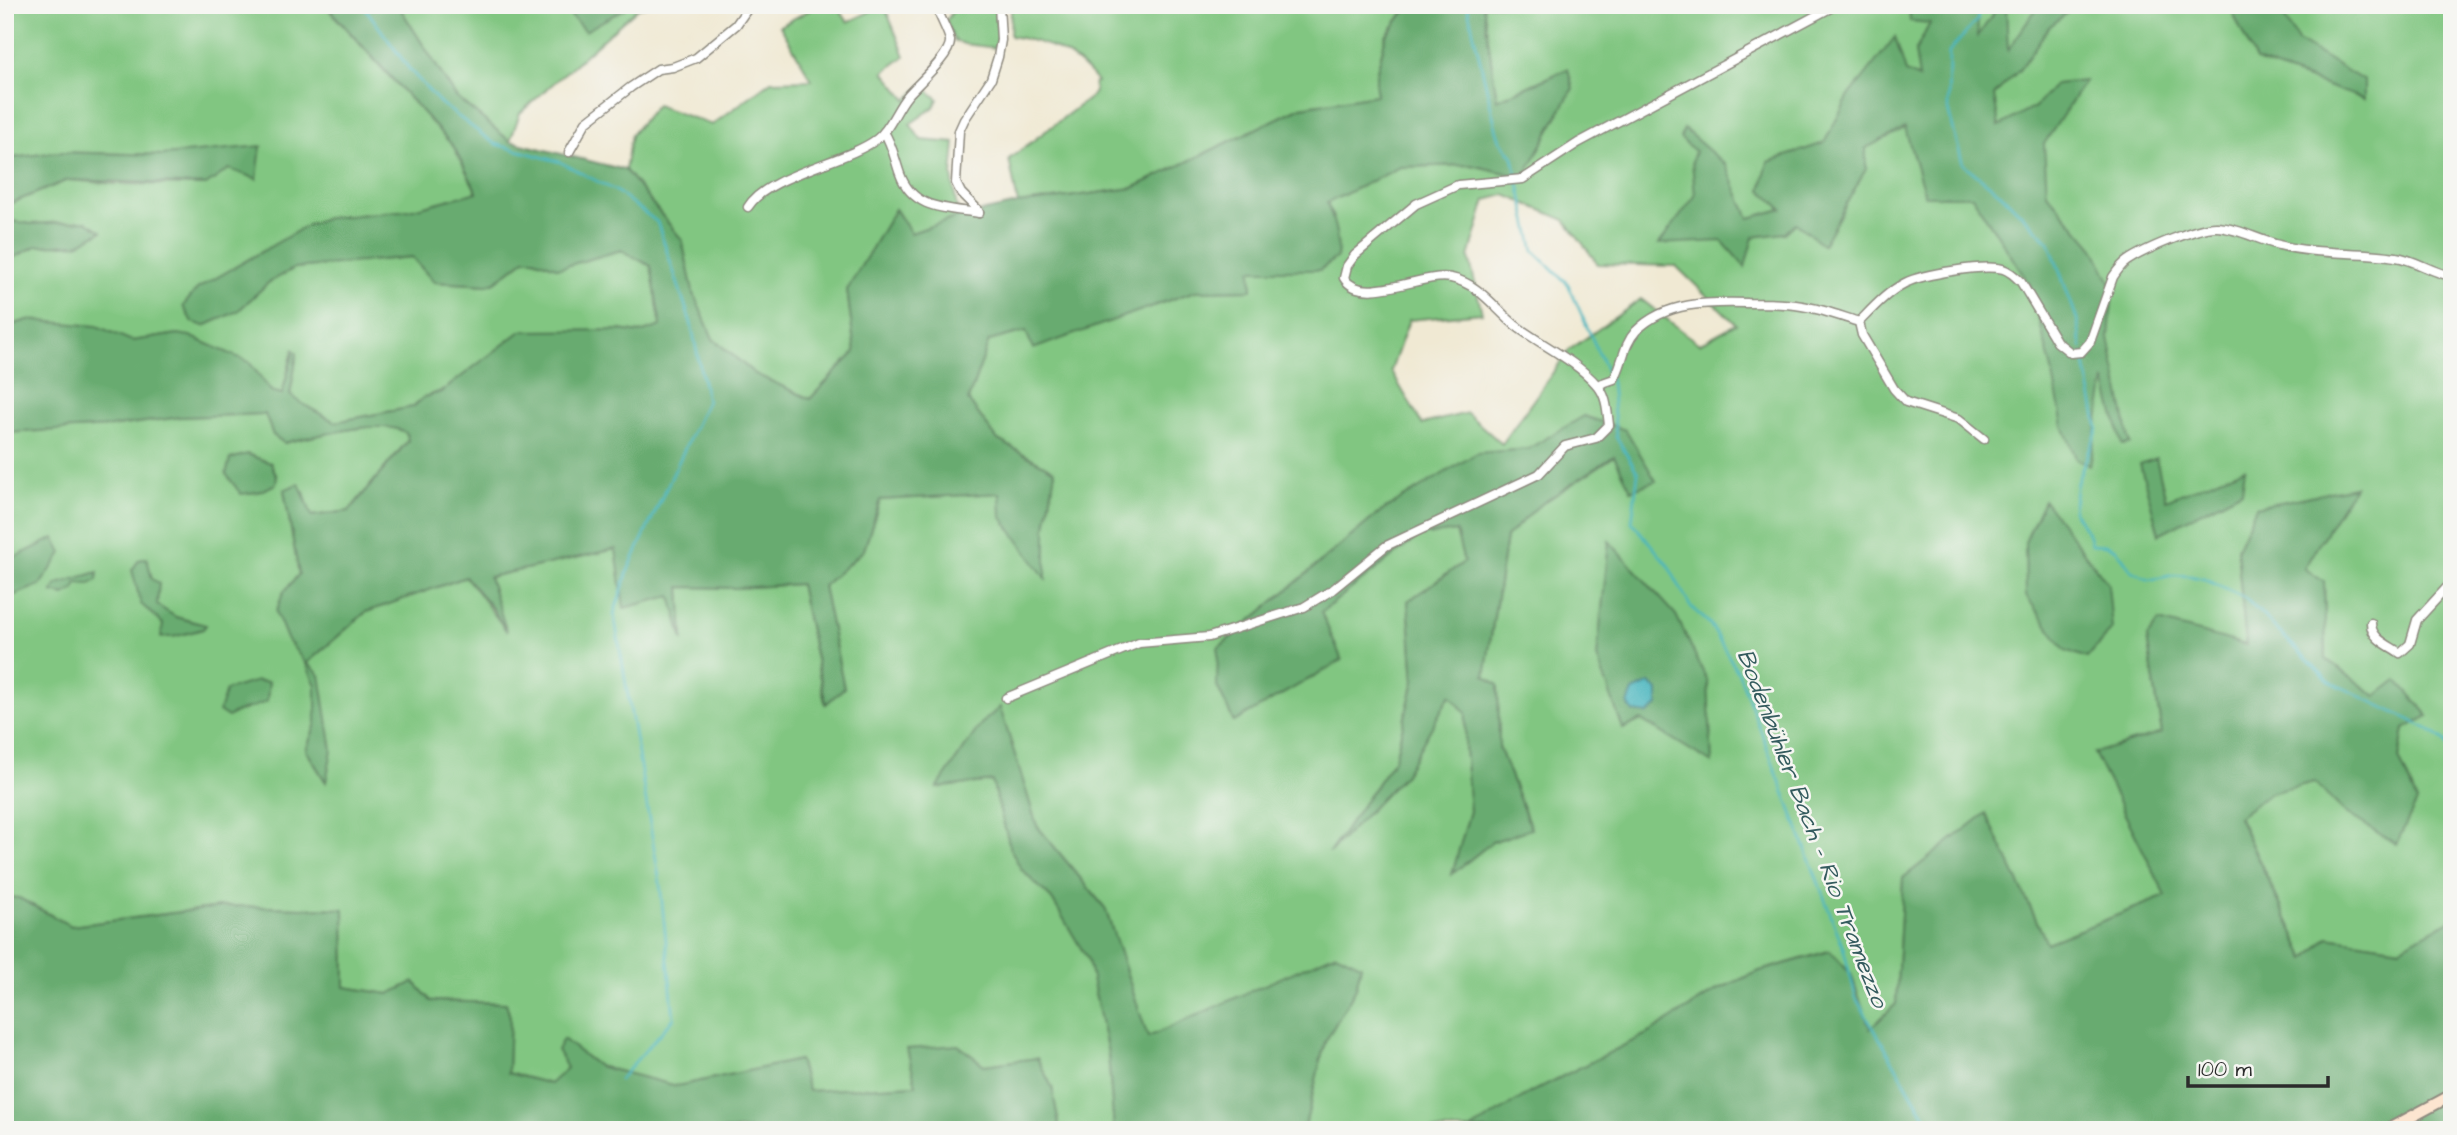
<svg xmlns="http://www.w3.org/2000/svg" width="2457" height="1135" font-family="'Architects Daughter',sans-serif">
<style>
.green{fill:#81c681;stroke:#567856;stroke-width:2;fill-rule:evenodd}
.forest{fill:#68ab6f;stroke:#4a6b4d;stroke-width:2}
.water{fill:#46b5be;stroke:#387074;stroke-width:2}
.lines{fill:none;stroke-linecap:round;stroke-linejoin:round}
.stream{stroke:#46b5be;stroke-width:2.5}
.street-casing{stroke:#8e8a7f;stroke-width:11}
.secondary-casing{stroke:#8e8a7f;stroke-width:14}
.street{stroke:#fff;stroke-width:8}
.secondary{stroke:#fce5d0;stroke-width:10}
.labels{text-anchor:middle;stroke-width:5;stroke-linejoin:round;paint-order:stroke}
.water-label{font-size:24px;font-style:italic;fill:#345b5e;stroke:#f6f6f2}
</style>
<rect width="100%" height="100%" fill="#f6f6f2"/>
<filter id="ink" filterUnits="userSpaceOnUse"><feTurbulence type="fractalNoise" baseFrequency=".0143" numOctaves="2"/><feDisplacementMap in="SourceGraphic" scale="14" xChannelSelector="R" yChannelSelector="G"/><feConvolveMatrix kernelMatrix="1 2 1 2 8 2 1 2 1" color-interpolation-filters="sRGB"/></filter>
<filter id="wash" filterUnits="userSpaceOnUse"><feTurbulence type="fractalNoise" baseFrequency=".00686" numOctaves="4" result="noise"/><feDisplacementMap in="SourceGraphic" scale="28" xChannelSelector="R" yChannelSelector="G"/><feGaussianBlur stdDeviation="1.57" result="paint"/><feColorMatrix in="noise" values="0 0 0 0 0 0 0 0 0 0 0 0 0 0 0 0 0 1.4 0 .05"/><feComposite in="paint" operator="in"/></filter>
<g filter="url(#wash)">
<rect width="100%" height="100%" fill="#f0e9d3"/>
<g class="green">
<path d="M5,5H328L329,10L454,147L477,193L409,210L327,218L308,225L204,326L238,311L268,283L295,268L412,257L434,282L487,285L495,282L525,259H534L559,268L621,250L651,266L661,327L640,333L620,330L424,397L413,407L335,422C320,413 303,406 290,395L297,353L293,350L282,395L271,391L249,362L178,334L132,341L28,320L5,327V262L36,246L78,244L86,221L31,224L5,220L9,204L68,180L116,184L205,185L261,147L163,155L57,152L5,159V50L15,57L5,16Z"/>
<path d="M398,5H561L585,31L625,7L623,5H649L638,8L520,113L510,141L456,97Z"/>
<path d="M819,5H836L848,22L884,5L905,56L884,72L907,100L922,85L938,99L934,107L910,124L921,140L955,143L952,175L958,217L911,233L896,210L847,290L855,352L810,399L755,374L713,339L693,292L682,240L625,170L631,135L656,105L712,125L771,81L812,80L780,26Z"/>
<path d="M957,5H995L998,37L996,48L964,44L954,40L946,21Z"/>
<path d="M1015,5H1403L1406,9L1386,36L1376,75V95L1301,107L1133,188L1018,204L1009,159L1092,96L1095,92L1094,83L1097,82C1074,52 1046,42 1010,36L1011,11Z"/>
<path d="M1483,5H2452V919L2400,948L2328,937L2306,959L2238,816L2270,793L2314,782L2346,813L2417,802L2399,758L2404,728L2428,716L2376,696L2326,659L2324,582L2304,568L2353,487L2237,549L2246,645L2147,637L2162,734L2166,896L2047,943L1986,814L1903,878L1896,1004L1870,1029L1851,974L1829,951L1760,971L1719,989L1649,1033L1531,1092L1470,1130H1304L1325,1042L1356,988L1361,966L1336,954L1148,1038L1105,908L1037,826L1000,708L938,787L992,781L1011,850L1021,869L1052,899L1088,959L1108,1053L1114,1130H1060L1052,1087L1037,1058L984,1065L958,1045L917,1085L808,1091L799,1060L677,1086L598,1066L564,1040L567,1068L551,1084L508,1073L510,1017L506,1003L431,1001L414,982L389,994L345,987L344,909L228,906L71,926L19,898L5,897V433L110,427L180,417L265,414L273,435L284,443C312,437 386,416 408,434V440L349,511L311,516L304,492L284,490L299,575L283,593L307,663L366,612L466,577L505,629L489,577L616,549L671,596L683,636L680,587L736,588L800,584L825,703L844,688L823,586L864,550L880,500L1000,493L1046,577V527L1055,471L998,440L968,400L989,341L1026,331L1033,348L1195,291L1251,290L1250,270H1320L1333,217L1327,203L1400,167L1471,165L1524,176L1567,69L1497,100ZM1505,195L1565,220L1598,264L1676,266L1736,324L1699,344L1641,299L1569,350L1502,444L1467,413L1422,424L1391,371L1409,320L1482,313L1469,257L1486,200ZM1585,416L1656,481L1615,456L1537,507L1506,537L1485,677L1498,685L1499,747L1531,828L1492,842L1453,873L1470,811L1465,747L1466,713L1450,694L1405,774L1333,848L1395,758L1414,681L1408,601L1464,562L1456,531L1419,536L1321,612L1218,648L1379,513L1477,454L1528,449ZM316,685L325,781L306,750L316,724Z"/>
</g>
<g class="forest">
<path d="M328,5H398L456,97L510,141L625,170L682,240L693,292L713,339L755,374L810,399L855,352L847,290L895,209L911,233L958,217L1017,204L1133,188L1301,107L1376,95V75L1386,36L1406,10L1403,5H1483L1497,100L1568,69L1573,88L1524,177L1471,165L1400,167L1327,203C1333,220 1340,239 1337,257L1320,270H1251L1252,290L1195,291L1033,349L1026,331L989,341L968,400L998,440L1055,471L1046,527V579L1001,516L1000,493L880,500L864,550L823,586L844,688L826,704L800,584L736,588L680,587L683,641L671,596L624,608L616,549L489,577L507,632L493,609L466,577L366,612L307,663L320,675L332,750L326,782L306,750L316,724V685L306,664L287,639L276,612L283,593L299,574L284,490L299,483L312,516L349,511L408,441L407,434C386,416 312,437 284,443L273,435L265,414L180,417L110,427L5,433V327L28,320L97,326L132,341L178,334L190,336L249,362L271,391L282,394L294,350L297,353L290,395C303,406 320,413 335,422L413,407L424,397L441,392L521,331L620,330L640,333L661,326L651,266L621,250L559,268L534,259H525L495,282L487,285L434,282L412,257L295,268L268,283L238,311L204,326L192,322L183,306L197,289L308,225L327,218L409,210L477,192L454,147L329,9Z"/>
<path d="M561,5H623L626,8L585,31Z"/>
<path d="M1909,5H1977L1978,36L1999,5H2006L2008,50L2039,5H2077L2049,27L2020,69L1994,95L1999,126L2035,107L2055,84L2085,81L2044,144L2047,193L2094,248L2113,287L2109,338L2130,444L2122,445L2105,380L2090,466L2076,458L2063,426L2052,370L2030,285L1972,196H1925L1905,128L1866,148V169L1823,245L1796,223L1785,233L1753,237L1745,267L1722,241L1659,244L1695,196L1692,161L1695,151L1680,138L1684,129L1726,165L1749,218L1782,209L1761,190L1768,162L1824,143L1849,96L1895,37L1906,72L1919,78L1915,52L1930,23L1910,21Z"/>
<path d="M2229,5H2277L2298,41L2364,81V99L2256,61Z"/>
<path d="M261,146L257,179L229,169L206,185L68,180L9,204L5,215V159L57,152L163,155Z"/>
<path d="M5,220L31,224L86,221L102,231L78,244L36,246L5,262Z"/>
<path d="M1584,416L1626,430L1656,481L1631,490L1614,456L1537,507L1506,537L1485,676L1498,685L1499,747L1531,829L1492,842L1452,874L1470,811L1465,747L1466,713L1450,695L1405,774L1329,853L1395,758L1414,681L1408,601L1464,562L1456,531L1419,536L1321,612L1342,660L1234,722L1217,686L1218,648L1379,513L1477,453L1528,449Z"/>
<path d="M247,454L271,463L277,477L276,484L258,492L241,494L226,474L230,459Z"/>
<path d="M2156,458L2166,500L2245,468L2242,491L2159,534L2140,464Z"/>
<path d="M2354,487L2304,568L2324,582L2326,659L2376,696L2397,680L2429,716L2404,729L2399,758L2417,802L2396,844L2346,813L2314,782L2270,793L2238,817L2306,959L2328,937L2400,948L2452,919V1130H1470L1531,1092L1649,1033L1719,989L1760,971L1830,951L1851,974L1870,1029L1896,1004L1903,878L1986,813L2047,943L2166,896L2094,753L2162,733L2147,637L2159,621L2246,645L2237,549L2256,507Z"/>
<path d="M2044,500L2108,584L2112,629L2087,658L2065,650L2026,596L2025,542Z"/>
<path d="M54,538L62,553L40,585L5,599V562Z"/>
<path d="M1609,541L1676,615L1708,682L1712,763L1641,720L1623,729L1597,657Z"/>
<path d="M147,558L152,579L159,583L157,605L176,617L206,625L203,629L173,637H161L163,624L141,604L132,570L139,560Z"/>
<path d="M98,572L97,580L90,584L77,583L74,590L64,595L52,592L57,584Z"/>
<path d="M257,681L269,682L267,701C254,709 240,708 228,717L219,711L226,690Z"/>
<path d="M1000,707L1037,826L1105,908L1148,1037L1336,953L1361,965L1356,988L1325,1042L1304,1130H1114L1108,1053L1088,960L1052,899L1021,869L1011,850L992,781L937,788L981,724Z"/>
<path d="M5,897L19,898L71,926L228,906L344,909L345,987L389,994L414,982L431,1001L506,1003L510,1017L508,1073L550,1084L567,1068L557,1050L563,1039L598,1066L677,1086L799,1060L808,1091L916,1085L907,1049L958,1045L984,1065L1037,1058L1052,1087L1060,1130H5Z"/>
</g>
<path class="water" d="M1650,683L1658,691V705L1648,714L1633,712L1628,704L1633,691Z"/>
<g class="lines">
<g class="stream">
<path d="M363,5L410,70L440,103L495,144L560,162L616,191L657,222L691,323L707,401L629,568L614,614L660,883L674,1018L619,1080"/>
<path d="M1467,5L1496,128L1500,140L1513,157L1534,251L1568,284L1611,381L1616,437L1638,473L1632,522L1668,565L1690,606L1710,624L1739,674L1843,947L1856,998L1933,1130"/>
<path d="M1976,5L1978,19L1949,52L1948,110L1963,164L2002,195L2049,242L2077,319L2082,348"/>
<path d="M2083,354L2098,429L2077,482L2073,510L2089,536L2091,544L2107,545L2116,549L2132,571L2149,580L2174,575L2190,576L2204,579L2245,598L2329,681L2428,729L2446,742L2452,757"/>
</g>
</g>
</g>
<g filter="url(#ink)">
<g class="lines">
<g class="street-casing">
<g id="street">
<path d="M884,132C892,144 895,160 900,174C913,210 946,208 979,213"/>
<path d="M569,152L586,122L631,87L658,69L673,67L696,58L736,25L750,5"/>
<path d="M748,207C767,175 847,162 877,139C891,128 896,109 908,95C917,84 952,55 950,40C948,31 939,16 936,5"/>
<path d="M979,213L978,210L961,193L956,183L959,131L964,120L991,79L998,57L1001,40L999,5"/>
<path d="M1859,322L1862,335L1894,389L1906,402L1959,419L1984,439"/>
<path d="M1597,385L1614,379C1623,364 1623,345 1636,331C1666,301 1709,302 1748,303C1766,303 1784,303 1802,306C1822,309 1840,316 1859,322C1873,308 1887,292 1905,283C1923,274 1984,264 2003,269C2010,271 2016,277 2021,282L2057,342L2071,353L2081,352L2090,342L2113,277C2117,271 2121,265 2127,261C2143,250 2199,226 2217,227C2238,228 2258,240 2279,245C2316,255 2358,251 2396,257C2416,260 2432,273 2452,276"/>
<path d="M2371,623C2371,639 2389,645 2400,653L2410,644L2417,620L2452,582"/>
<path d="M1006,698L1139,643L1209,637L1304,607L1332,590L1386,546L1539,474L1565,446L1596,438L1609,425C1607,410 1607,396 1597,385C1575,360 1545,347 1519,328C1496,311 1481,284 1451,278C1422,272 1362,307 1344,278L1347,266L1355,255L1416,204L1458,185L1523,179L1578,143L1836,5"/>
</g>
</g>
<g class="secondary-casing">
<path id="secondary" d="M2387,1130L2452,1095"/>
</g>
<use href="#street" class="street"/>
<use href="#secondary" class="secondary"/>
</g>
</g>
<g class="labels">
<g class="water-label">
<text transform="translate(1813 828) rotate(69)" y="8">Bodenbühler Bach - Rio Tramezzo</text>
</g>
</g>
<rect width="2457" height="1135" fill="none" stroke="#f6f6f2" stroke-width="28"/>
<path d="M2188 1076v10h140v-10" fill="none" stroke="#2b2b2b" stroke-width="3.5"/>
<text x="2198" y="1076" font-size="21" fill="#2b2b2b" stroke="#f6f6f2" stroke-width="5" paint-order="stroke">100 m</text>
</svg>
